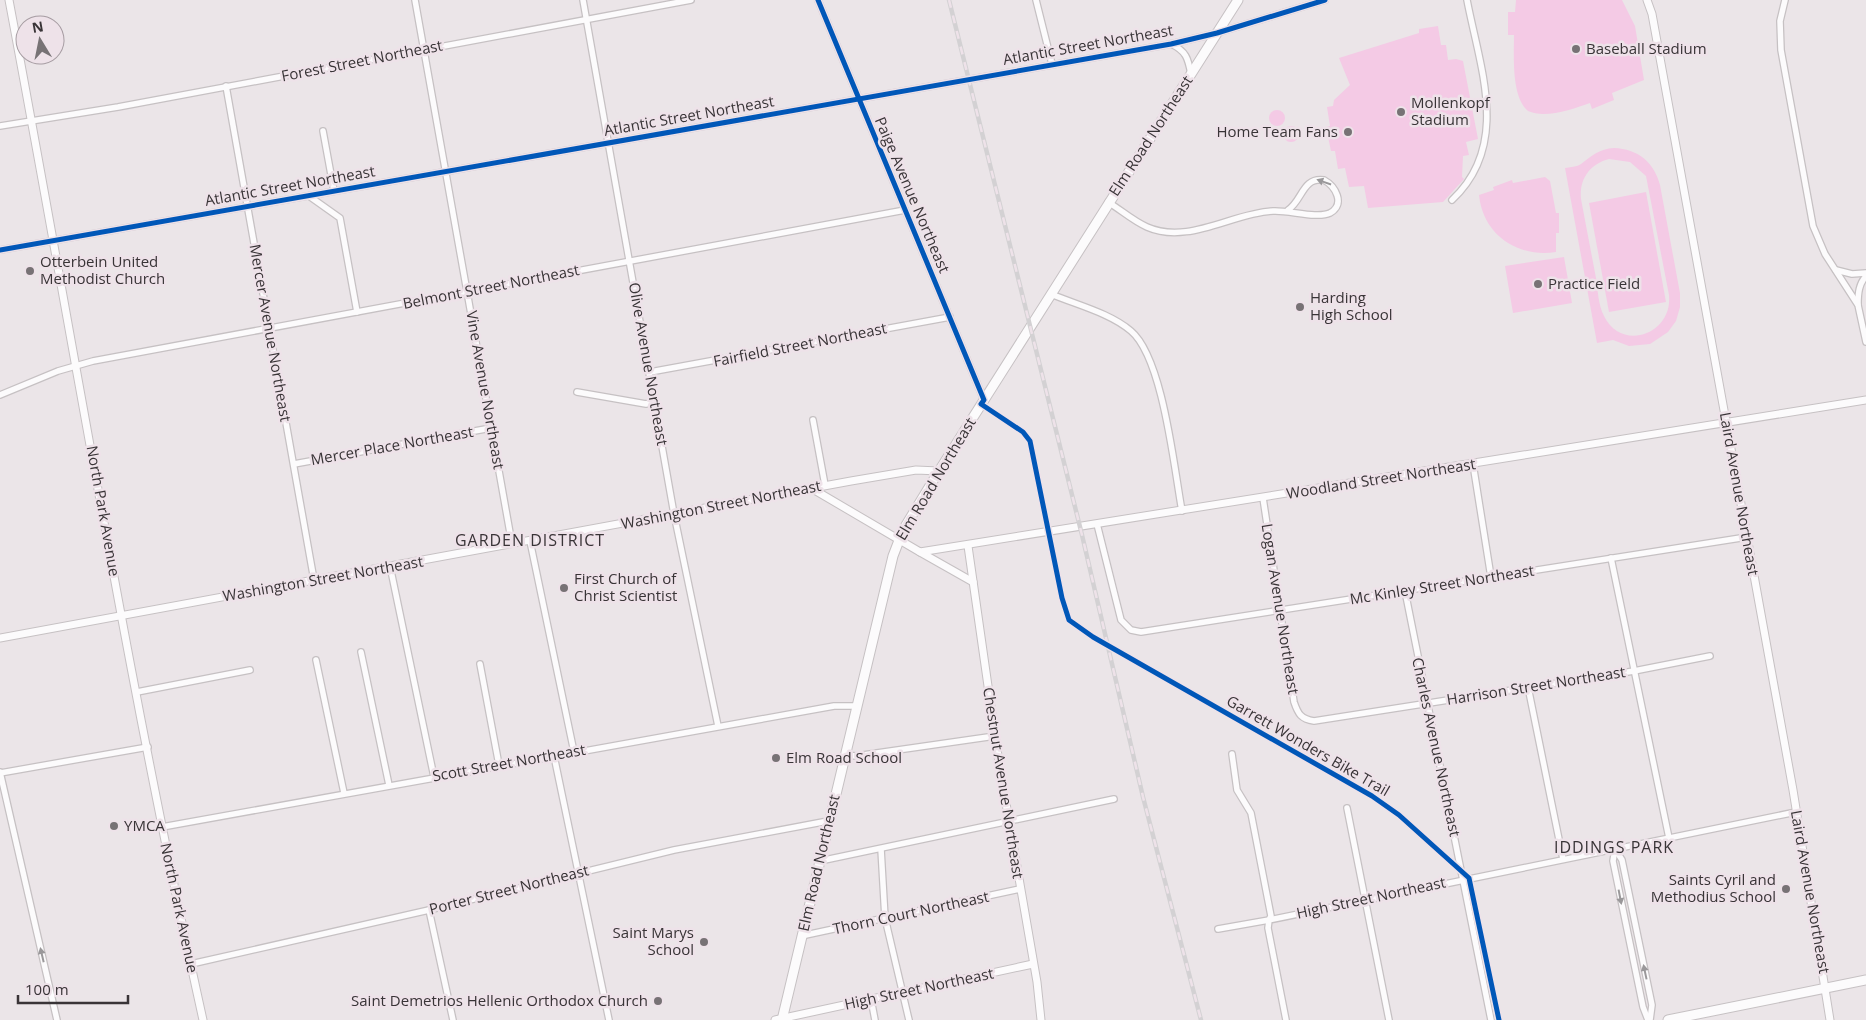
<svg xmlns="http://www.w3.org/2000/svg" width="1866" height="1020" font-family="'Open Sans',sans-serif">
<style>
.green{fill:#f4cae5;fill-rule:evenodd}
.lines{fill:none;stroke-linecap:round;stroke-linejoin:round}
.minor-casing{stroke:#c6c1c3;stroke-width:8}
.tertiary-casing{stroke:#c6c1c3;stroke-width:9}
.secondary-casing{stroke:#c6c1c3;stroke-width:11}
.primary-casing{stroke:#c6c1c3;stroke-width:11}
.minor{stroke:#fcfbfc;stroke-width:5.5}
.tertiary{stroke:#fcfbfc;stroke-width:7}
.secondary{stroke:#fcfbfc;stroke-width:9}
.primary{stroke:#fcfbfc;stroke-width:9}
.rail-casing{stroke:#d3d1d3;stroke-width:4.5}
.rail{stroke:#eee2e9;stroke-width:2.5;stroke-dasharray:8;stroke-linecap:butt}
.cycleway-casing{stroke:#eee2e9;stroke-width:8}
.cycleway{stroke:#0057b8;stroke-width:5}
.oneway{fill:#9a989a}
.poi-dot{fill:#777275;stroke:#eee2e9;stroke-width:2}
.labels{text-anchor:middle;stroke-width:5;stroke-linejoin:round;paint-order:stroke}
.street-label{font-size:15px;fill:#393437;stroke:#eee2e9}
.poi-label{font-size:15px;fill:#393437;stroke:#eee2e9;text-anchor:start}
.neighbourhood-label{font-size:16px;letter-spacing:1px;fill:#393437;stroke:#eee2e9}
</style>
<rect width="100%" height="100%" fill="#ebe5e8"/>
<g class="green">
<path d="M1516,0H1622L1635,26L1644,80L1612,93L1614,100L1592,109L1590,103C1573,109 1545,119 1528,111C1511,97 1514,55 1514,35H1508V12H1515Z"/>
<path d="M1438,26L1441,45H1446L1448,60L1456,59L1463,61L1478,139L1466,142L1469,155L1463,156L1462,177L1464,179L1443,202L1368,208L1364,186L1349,187L1345,168L1338,169L1335,151H1331L1326,127L1330,126L1327,107L1333,106L1334,100L1350,85L1339,58L1419,33V29Z"/>
<circle cx="1277" cy="118" r="8"/>
<circle cx="1291" cy="134" r="8"/>
<path d="M1614,148C1638,149 1654,162 1660,185L1680,293V307L1676,321L1668,332L1650,344L1629,346L1613,340L1597,343L1565,168C1570,167 1577,167 1581,164C1593,155 1599,149 1614,148ZM1609,159L1630,162L1646,176L1669,295C1673,335 1621,352 1604,316C1598,305 1598,290 1596,278C1591,252 1586,225 1581,199C1579,179 1590,164 1609,159Z"/>
<path d="M1545,177L1550,181L1556,213H1559V233H1556V252C1518,258 1483,235 1479,195L1494,190L1493,187L1512,180L1513,183Z"/>
<path d="M1646,192L1666,302L1609,312L1589,203Z"/>
<path d="M1564,257L1572,303L1513,313L1505,266Z"/>
</g>
<g class="lines">
<g class="minor-casing">
<g id="minor">
<path d="M415,0L512,544"/>
<path d="M583,0L674,514L718,726"/>
<path d="M818,0L984,400"/>
<path d="M1036,0L1052,64"/>
<path d="M1785,0L1780,21L1781,50L1813,226L1825,254L1858,305L1866,342"/>
<path d="M1171,44C1186,51 1188,58 1191,74"/>
<path d="M226,86L314,580"/>
<path d="M0,126L118,107L691,0"/>
<path d="M323,131L334,191"/>
<path d="M309,196L340,218L357,312"/>
<path d="M1452,200C1511,145 1480,68 1467,0"/>
<path d="M1108,202C1121,210 1133,221 1147,227C1188,245 1232,213 1273,211C1289,210 1317,219 1330,213C1346,204 1335,186 1324,180C1302,177 1303,200 1288,210"/>
<path d="M0,250L1171,44L1217,33L1325,0"/>
<path d="M1836,270L1852,274L1866,273"/>
<path d="M1051,294C1077,305 1110,313 1131,331C1163,358 1174,468 1182,511"/>
<path d="M1858,304C1858,293 1859,284 1866,276"/>
<path d="M650,372L950,317"/>
<path d="M577,392L646,404L654,402"/>
<path d="M0,395L58,371L93,361L905,210"/>
<path d="M813,420L825,485"/>
<path d="M294,464L491,428"/>
<path d="M1473,464L1491,577"/>
<path d="M1263,498L1294,702C1298,714 1301,719 1314,721L1634,671L1710,656"/>
<path d="M1097,524L1121,620L1131,630L1141,632L1747,537"/>
<path d="M530,541L574,752"/>
<path d="M1611,558L1669,838"/>
<path d="M390,566L434,777"/>
<path d="M1405,591L1491,1020"/>
<path d="M361,652L389,785"/>
<path d="M316,660L344,793"/>
<path d="M480,664L499,765"/>
<path d="M1528,687L1563,859"/>
<path d="M137,692L250,670"/>
<path d="M844,755L856,756L995,736"/>
<path d="M554,756L609,1020"/>
<path d="M0,772L57,1020"/>
<path d="M0,773L148,747"/>
<path d="M1347,808L1389,1020"/>
<path d="M162,827L834,706H855"/>
<path d="M881,849L885,918L909,1020"/>
<path d="M1615,849L1622,860L1652,1005L1650,1020"/>
<path d="M1615,849L1613,861L1643,1007L1648,1020"/>
<path d="M820,861L1114,799"/>
<path d="M429,910L453,1020"/>
<path d="M1218,929L1269,920L1271,916L1251,813L1237,790L1232,754"/>
<path d="M801,936L1020,889"/>
<path d="M191,964L429,910L674,850L828,821"/>
<path d="M871,999L875,1020"/>
<path d="M1286,1020L1268,928L1269,920L1796,812"/>
</g>
</g>
<g class="tertiary-casing">
<g id="tertiary">
<path d="M9,0C73,340 128,682 203,1020"/>
<path d="M1647,0L1652,14L1793,790L1830,1020"/>
<path d="M811,488L920,552L1866,400"/>
<path d="M968,546L999,763L1037,982L1041,1020"/>
<path d="M920,552L973,582"/>
<path d="M0,638L851,481L916,470L939,471"/>
<path d="M775,1020L1033,964"/>
</g>
</g>
<g class="secondary-casing">
<path id="secondary" d="M782,1020L893,556L903,530L939,471L1238,0"/>
</g>
<g class="primary-casing">
<path id="primary" d="M1668,1020L1866,980"/>
</g>
<use href="#minor" class="minor"/>
<use href="#tertiary" class="tertiary"/>
<use href="#secondary" class="secondary"/>
<use href="#primary" class="primary"/>
<g class="rail-casing">
<path id="rail" d="M949,0L1082,535L1143,797L1201,1020"/>
</g>
<use href="#rail" class="rail"/>
<g class="cycleway-casing">
<g id="cycleway">
<path d="M818,0L984,400L981,404L1023,432L1030,441L1062,598L1069,620L1093,637L1372,796L1399,815L1469,878L1499,1020"/>
<path d="M0,250L1171,44L1217,33L1325,0"/>
</g>
</g>
<use href="#cycleway" class="cycleway"/>
</g>
<defs><path id="oneway-solid" d="M-6-.8H1V-3.2L6.5 0L1 3.2V.8H-6Z" transform="scale(1.25)"/></defs>
<g class="oneway">
<use href="#oneway-solid" transform="translate(1324 182) rotate(-161)"/>
<use href="#oneway-solid" transform="translate(1620 897) rotate(79)"/>
<use href="#oneway-solid" transform="translate(42 955) rotate(-103)"/>
<use href="#oneway-solid" transform="translate(1645 972) rotate(-102)"/>
</g>
<g class="poi-dot">
<circle cx="1576" cy="49" r="5"/>
<circle cx="1401" cy="112" r="5"/>
<circle cx="1348" cy="132" r="5"/>
<circle cx="30" cy="271" r="5"/>
<circle cx="1538" cy="284" r="5"/>
<circle cx="1300" cy="307" r="5"/>
<circle cx="564" cy="588" r="5"/>
<circle cx="776" cy="758" r="5"/>
<circle cx="114" cy="826" r="5"/>
<circle cx="1786" cy="889" r="5"/>
<circle cx="704" cy="942" r="5"/>
<circle cx="658" cy="1001" r="5"/>
</g>
<g class="labels">
<g class="street-label">
<text transform="translate(1088 45) rotate(-10)" y="5">Atlantic Street Northeast</text>
<text transform="translate(362 61) rotate(-11)" y="5">Forest Street Northeast</text>
<text transform="translate(689 116) rotate(-10)" y="5">Atlantic Street Northeast</text>
<text transform="translate(1151 136) rotate(-57)" y="5">Elm Road Northeast</text>
<text transform="translate(290 186) rotate(-10)" y="5">Atlantic Street Northeast</text>
<text transform="translate(912 195) rotate(67)" y="5">Paige Avenue Northeast</text>
<text transform="translate(491 287) rotate(-11)" y="5">Belmont Street Northeast</text>
<text transform="translate(270 333) rotate(80)" y="5">Mercer Avenue Northeast</text>
<text transform="translate(800 345) rotate(-11)" y="5">Fairfield Street Northeast</text>
<text transform="translate(648 364) rotate(80)" y="5">Olive Avenue Northeast</text>
<text transform="translate(485 390) rotate(80)" y="5">Vine Avenue Northeast</text>
<text transform="translate(392 446) rotate(-10)" y="5">Mercer Place Northeast</text>
<text transform="translate(936 479) rotate(-59)" y="5">Elm Road Northeast</text>
<text transform="translate(1381 479) rotate(-9)" y="5">Woodland Street Northeast</text>
<text transform="translate(1739 494) rotate(80)" y="5">Laird Avenue Northeast</text>
<text transform="translate(721 505) rotate(-11)" y="5">Washington Street Northeast</text>
<text transform="translate(103 511) rotate(80)" y="5">North Park Avenue</text>
<text transform="translate(323 579) rotate(-10)" y="5">Washington Street Northeast</text>
<text transform="translate(1442 585) rotate(-9)" y="5">Mc Kinley Street Northeast</text>
<text transform="translate(1280 609) rotate(81)" y="5">Logan Avenue Northeast</text>
<text transform="translate(1536 686) rotate(-9)" y="5">Harrison Street Northeast</text>
<text transform="translate(1308 746) rotate(30)" y="5">Garrett Wonders Bike Trail</text>
<text transform="translate(1436 747) rotate(78)" y="5">Charles Avenue Northeast</text>
<text transform="translate(509 763) rotate(-10)" y="5">Scott Street Northeast</text>
<text transform="translate(1003 783) rotate(81)" y="5">Chestnut Avenue Northeast</text>
<text transform="translate(819 863) rotate(-77)" y="5">Elm Road Northeast</text>
<text transform="translate(509 890) rotate(-14)" y="5">Porter Street Northeast</text>
<text transform="translate(1810 892) rotate(80)" y="5">Laird Avenue Northeast</text>
<text transform="translate(1371 898) rotate(-12)" y="5">High Street Northeast</text>
<text transform="translate(179 908) rotate(78)" y="5">North Park Avenue</text>
<text transform="translate(911 913) rotate(-12)" y="5">Thorn Court Northeast</text>
<text transform="translate(919 989) rotate(-12)" y="5">High Street Northeast</text>
</g>
<g class="poi-label">
<text x="1586" y="54">Baseball Stadium</text>
<text x="1411" y="108">Mollenkopf<tspan x="1411" dy="17">Stadium</tspan></text>
<text x="1338" y="137" text-anchor="end">Home Team Fans</text>
<text x="40" y="267">Otterbein United<tspan x="40" dy="17">Methodist Church</tspan></text>
<text x="1548" y="289">Practice Field</text>
<text x="1310" y="303">Harding<tspan x="1310" dy="17">High School</tspan></text>
<text x="574" y="584">First Church of<tspan x="574" dy="17">Christ Scientist</tspan></text>
<text x="786" y="763">Elm Road School</text>
<text x="124" y="831">YMCA</text>
<text x="1776" y="885" text-anchor="end">Saints Cyril and<tspan x="1776" dy="17">Methodius School</tspan></text>
<text x="694" y="938" text-anchor="end">Saint Marys<tspan x="694" dy="17">School</tspan></text>
<text x="648" y="1006" text-anchor="end">Saint Demetrios Hellenic Orthodox Church</text>
</g>
<g class="neighbourhood-label">
<text x="530" y="546">GARDEN DISTRICT</text>
<text x="1614" y="853">IDDINGS PARK</text>
</g>
</g>
<g transform="translate(40 40) rotate(350)"><circle r="24" fill="#eee2e9" stroke="#a69ca2"/>
<path d="M0-4L9 19L0 12L-9 19Z" fill="#777275"/>
<text y="-8" font-size="14" font-weight="bold" text-anchor="middle" fill="#393437">N</text>
</g>
<path d="M18 995v8h110v-8" fill="none" stroke="#393437" stroke-width="2.5"/>
<text x="25" y="995" font-size="15" fill="#393437" stroke="#eee2e9" stroke-width="4" paint-order="stroke">100 m</text>
</svg>
